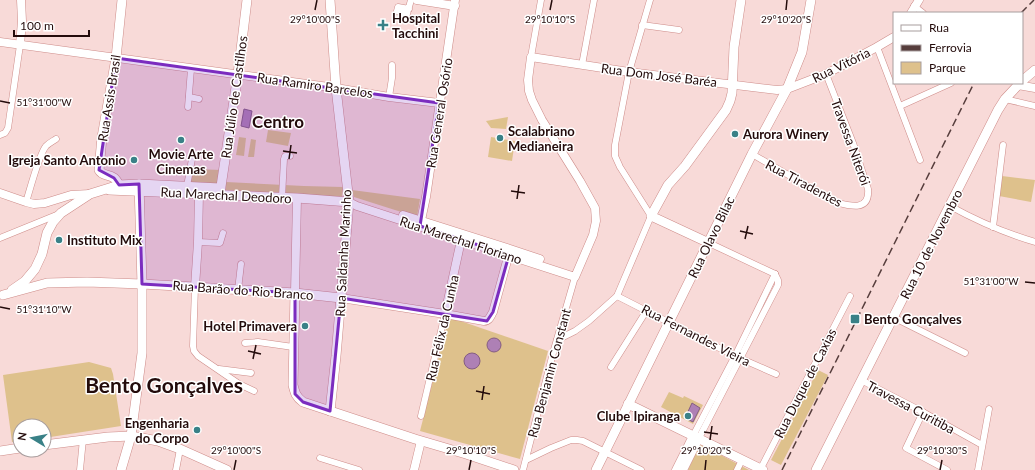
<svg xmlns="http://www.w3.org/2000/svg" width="1035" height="470" font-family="Lato,sans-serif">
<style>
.green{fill:#dec18c}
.water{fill:#ae80b5;stroke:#845d82}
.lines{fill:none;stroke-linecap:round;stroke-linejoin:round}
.minor-casing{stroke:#ce8c89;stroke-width:7}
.tertiary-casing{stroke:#ce8c89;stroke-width:9}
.secondary-casing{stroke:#ce8c89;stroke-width:10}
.minor{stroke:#fff;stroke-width:6}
.tertiary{stroke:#fff;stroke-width:8}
.secondary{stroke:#fff;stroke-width:9}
.rail{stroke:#563d3c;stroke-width:1.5;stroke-dasharray:8 4;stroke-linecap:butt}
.marked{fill:#7b2cbf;fill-opacity:0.2;stroke:#7b2cbf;stroke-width:3;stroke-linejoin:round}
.ticks{fill:none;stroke:#230b0b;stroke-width:1.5}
.poi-dot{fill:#398187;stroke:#fff;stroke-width:1.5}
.labels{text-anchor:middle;stroke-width:3;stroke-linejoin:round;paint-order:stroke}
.poi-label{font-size:13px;font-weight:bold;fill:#230b0b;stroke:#fff;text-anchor:start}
.street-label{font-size:13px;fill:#230b0b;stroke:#fff}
.district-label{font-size:17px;font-weight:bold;fill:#230b0b;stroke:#fff}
.town-label{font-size:21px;font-weight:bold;fill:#230b0b;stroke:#fff}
.ticks-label{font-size:10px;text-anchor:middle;fill:#230b0b;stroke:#fff;stroke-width:3;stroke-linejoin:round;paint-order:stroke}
</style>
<rect width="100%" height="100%" fill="#f8dad8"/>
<g class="green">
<path d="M508,117L506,129L491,128L486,121Z"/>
<path d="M268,130L291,133L288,146L266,142Z"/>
<path d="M239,137L246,138L244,156L236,155Z"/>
<path d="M491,137L515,141L512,161L488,157Z"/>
<path d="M251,139L256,140L254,157H248Z"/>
<path d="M191,169L222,170L219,186L189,184Z"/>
<path d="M1002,176L1035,180L1031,202L999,196Z"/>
<path d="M226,182L304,186L343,187L342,197L225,192Z"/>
<path d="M352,190L420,199L417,217L354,197Z"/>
<path d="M449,317L548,351L520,459L420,431Z"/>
<path d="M89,362L111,368L113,374L121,426L44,438V426H20V441L12,442L3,375Z"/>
<path d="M818,370L828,375L781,465L771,460Z"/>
<path d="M669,392L683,398L684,396L703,405L693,424L661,407Z"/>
<path d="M700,444L749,470H688Z"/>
</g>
<g class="water">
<path d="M244,109L252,111L249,128L241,126Z"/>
<circle cx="494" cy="345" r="7"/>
<circle cx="472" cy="361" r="8"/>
<path d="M692,403L700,408L693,422L685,418Z"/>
</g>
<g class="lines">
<g class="minor-casing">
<g id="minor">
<path d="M914,6L923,13"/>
<path d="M409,9L398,7L397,11L405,14H407L411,0"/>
<path d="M642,25L679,30"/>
<path d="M877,47L920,160"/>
<path d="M531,57L541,0"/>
<path d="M582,65L594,0"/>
<path d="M189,97L199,99"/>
<path d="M389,97L392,78V65"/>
<path d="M1005,99L1035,106"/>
<path d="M900,106L951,83"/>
<path d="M188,107L191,69"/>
<path d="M0,135L5,133L8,128L20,45"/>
<path d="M752,154L835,202C850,206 870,212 868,189L853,143L826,74"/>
<path d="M187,186L192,159"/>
<path d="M282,197L284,159L285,156H290"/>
<path d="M26,202C30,190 39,154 46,146C49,143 53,141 56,139"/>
<path d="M950,206C977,221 1005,233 1035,242"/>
<path d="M993,227L1003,145"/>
<path d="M0,238L59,214"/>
<path d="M198,242L220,243L223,233"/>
<path d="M709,243L775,274"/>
<path d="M195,287L193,346L194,351L198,356L239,384L254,391"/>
<path d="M238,290L241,264"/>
<path d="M617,296L735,356L776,374"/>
<path d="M893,317L965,353"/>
<path d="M557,340L575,331L589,321L617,296L651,216L620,167L615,156V145L629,72L650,0"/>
<path d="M245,343L258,342L293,347"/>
<path d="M611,367L647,310"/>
<path d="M219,369L251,373"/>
<path d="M861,380L923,412L982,445"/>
<path d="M923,412L906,448L947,470"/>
<path d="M421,416L445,314"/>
<path d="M693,436L735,356L775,274"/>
<path d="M699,438L778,285V280L775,274"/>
<path d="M320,458L359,470"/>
<path d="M526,460L551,448L571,440H577L583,441L641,470"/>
<path d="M80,470L83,439"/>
<path d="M176,470L180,449"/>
<path d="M523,470L553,353L575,277"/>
<path d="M737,470L742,460"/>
<path d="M760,470L850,296"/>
<path d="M978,470L989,409"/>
</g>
</g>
<g class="tertiary-casing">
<g id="tertiary">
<path d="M417,0L455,6"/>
<path d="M911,13L919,0"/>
<path d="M0,42L336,88L389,97L439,103"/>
<path d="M20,45L22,21L21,0"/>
<path d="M1018,85L1035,88"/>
<path d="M0,193L26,202L34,204L45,203L71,195L90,194"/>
<path d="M349,202L357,206L575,277L593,235L596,221L595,208L580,181L542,120L532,100L529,91L528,80L531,57L629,72L777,90L787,89L826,74L877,47L894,37"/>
<path d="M403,215L510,249L540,259"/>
<path d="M420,225L426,197L455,0"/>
<path d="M195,287L198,242L199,193"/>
<path d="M295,293L297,198"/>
<path d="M341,298L445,314L484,321C489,321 490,317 493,312L510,250"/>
<path d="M445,314L460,245L463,241L468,239"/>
<path d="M414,470L421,441"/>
<path d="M676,470L693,436"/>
<path d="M683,470L699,438"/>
</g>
</g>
<g class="secondary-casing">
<g id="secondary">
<path d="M330,0L336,88L349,202L336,356L330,411"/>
<path d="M1022,81L1035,70"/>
<path d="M121,189C119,185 117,180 114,178C108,174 102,176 99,170L102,137L116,58L122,0"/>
<path d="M109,190L297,198L349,202"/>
<path d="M220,193L238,74L247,0"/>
<path d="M709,243L651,216L668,185L685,166L726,110L730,101L732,93L734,47L741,0"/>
<path d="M12,290L25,281L35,269L42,254L47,233L53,222L61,213L90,194L119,185L139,184L220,188"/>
<path d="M295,293L293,385C295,393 296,397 303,402L415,439L466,454L514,470"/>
<path d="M3,295L47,283L87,282L142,284L195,287L295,293L341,298"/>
<path d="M628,404L763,470"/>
<path d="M44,445L108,437L131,436L158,441L180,449L227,470"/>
<path d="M0,451L20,448"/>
<path d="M121,470L131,436L142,353V284L139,184"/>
<path d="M596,470L752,154L787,89L802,52L811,0"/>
<path d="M816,470C876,350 938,231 998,110L1005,99L1020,83"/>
</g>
</g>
<use href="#minor" class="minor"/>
<use href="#tertiary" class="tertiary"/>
<use href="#secondary" class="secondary"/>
<g class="rail">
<path d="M1021,13L1034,0"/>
<path d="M782,470L974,83"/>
</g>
</g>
<path class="marked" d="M116,58L439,103L420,226L509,255L493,312L487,321L341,298L330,411L303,402L295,394V293L142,284L139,184L119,185L114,178L99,170Z"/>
<path class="ticks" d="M315,10L317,0M550,10L552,0M786,10L787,0M0,101L10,103M283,151L297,153M289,159L291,145M511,191L525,193M517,199L519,185M740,231L753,234M745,239L748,226M1025,282L1035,283M0,307L10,309M248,351L261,354M253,359L256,345M476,391L490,394M482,400L484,386M704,432L718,434M710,440L712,426M234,470L236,460M469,470L471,460M705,470L706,460M940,470L942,460"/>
<g class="poi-dot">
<path d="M381 19h4v4h4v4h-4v4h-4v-4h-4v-4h4z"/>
<circle cx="735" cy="134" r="4"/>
<circle cx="500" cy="138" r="4"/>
<circle cx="181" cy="140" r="4"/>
<circle cx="134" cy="160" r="4"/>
<circle cx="59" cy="240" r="4"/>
<rect x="850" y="314" width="10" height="10" rx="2"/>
<circle cx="305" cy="326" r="4"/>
<circle cx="688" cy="416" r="4"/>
<circle cx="197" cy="430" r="4"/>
</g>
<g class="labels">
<g class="poi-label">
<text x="392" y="23">Hospital<tspan x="392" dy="15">Tacchini</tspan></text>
<text x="508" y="136">Scalabriano<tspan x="508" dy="15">Medianeira</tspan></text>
<text x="743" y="139">Aurora Winery</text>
<text x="181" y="159" text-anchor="middle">Movie Arte<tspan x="181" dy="15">Cinemas</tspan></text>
<text x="126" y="165" text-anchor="end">Igreja Santo Antonio</text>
<text x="67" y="245">Instituto Mix</text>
<text x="864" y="324">Bento Gonçalves</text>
<text x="297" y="331" text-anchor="end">Hotel Primavera</text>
<text x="680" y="421" text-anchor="end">Clube Ipiranga</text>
<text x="189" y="428" text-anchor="end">Engenharia<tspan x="189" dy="15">do Corpo</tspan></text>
</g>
<g class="street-label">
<text transform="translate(841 65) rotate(-26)" y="5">Rua Vitória</text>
<text transform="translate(659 75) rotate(7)" y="5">Rua Dom José Baréa</text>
<text transform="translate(315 85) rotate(8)" y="5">Rua Ramiro Barcelos</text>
<text transform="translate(234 97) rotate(-82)" y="5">Rua Júlio de Castilhos</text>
<text transform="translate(109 98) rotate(-81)" y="5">Rua Assis Brasil</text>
<text transform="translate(439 113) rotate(-81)" y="5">Rua General Osório</text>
<text transform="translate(851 142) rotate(70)" y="5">Travessa Niterói</text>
<text transform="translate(804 183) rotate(28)" y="5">Rua Tiradentes</text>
<text transform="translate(226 195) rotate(3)" y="5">Rua Marechal Deodoro</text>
<text transform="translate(711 237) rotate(-64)" y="5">Rua Olavo Bilac</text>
<text transform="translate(461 240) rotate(18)" y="5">Rua Marechal Floriano</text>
<text transform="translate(931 244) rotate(-63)" y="5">Rua 10 de Novembro</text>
<text transform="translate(343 253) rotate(-87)" y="5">Rua Saldanha Marinho</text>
<text transform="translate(243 290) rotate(4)" y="5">Rua Barão do Rio Branco</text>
<text transform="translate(442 328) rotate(-77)" y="5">Rua Félix da Cunha</text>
<text transform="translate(696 335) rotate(27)" y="5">Rua Fernandes Vieira</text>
<text transform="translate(549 373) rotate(-75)" y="5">Rua Benjamin Constant</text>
<text transform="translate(805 383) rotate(-63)" y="5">Rua Duque de Caxias</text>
<text transform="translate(911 407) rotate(28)" y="5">Travessa Curitiba</text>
</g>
<g class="district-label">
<text x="278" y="128">Centro</text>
</g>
<g class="town-label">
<text x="164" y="393">Bento Gonçalves</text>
</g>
</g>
<g class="ticks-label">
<text x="315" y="23">29°10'00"S</text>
<text x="550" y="23">29°10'10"S</text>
<text x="786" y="23">29°10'20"S</text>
<text x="44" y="106">51°31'00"W</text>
<text x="991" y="285">51°31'00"W</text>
<text x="44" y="313">51°31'10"W</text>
<text x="236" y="454">29°10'00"S</text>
<text x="471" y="454">29°10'10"S</text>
<text x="706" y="454">29°10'20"S</text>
<text x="942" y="454">29°10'30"S</text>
</g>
<rect x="893" y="12" width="130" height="72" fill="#ffffff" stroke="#a79d9d"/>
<rect x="901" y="25" width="20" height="6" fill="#ffffff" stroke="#a79d9d"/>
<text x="929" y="32" font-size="12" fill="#230b0b">Rua</text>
<rect x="901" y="45" width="20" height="6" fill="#563d3c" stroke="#a79d9d"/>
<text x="929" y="52" font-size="12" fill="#230b0b">Ferrovia</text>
<rect x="901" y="62" width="20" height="12" fill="#dec18c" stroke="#a79d9d"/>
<text x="929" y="72" font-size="12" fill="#230b0b">Parque</text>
<g transform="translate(32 438) rotate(280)"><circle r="19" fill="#ffffff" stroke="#a79d9d"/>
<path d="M0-3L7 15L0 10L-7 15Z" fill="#398187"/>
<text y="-6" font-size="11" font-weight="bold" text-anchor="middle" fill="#230b0b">N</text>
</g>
<path d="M14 30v6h75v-6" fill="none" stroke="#230b0b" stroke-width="2"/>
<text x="20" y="30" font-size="12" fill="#230b0b" stroke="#ffffff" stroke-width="3" paint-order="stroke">100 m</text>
</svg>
